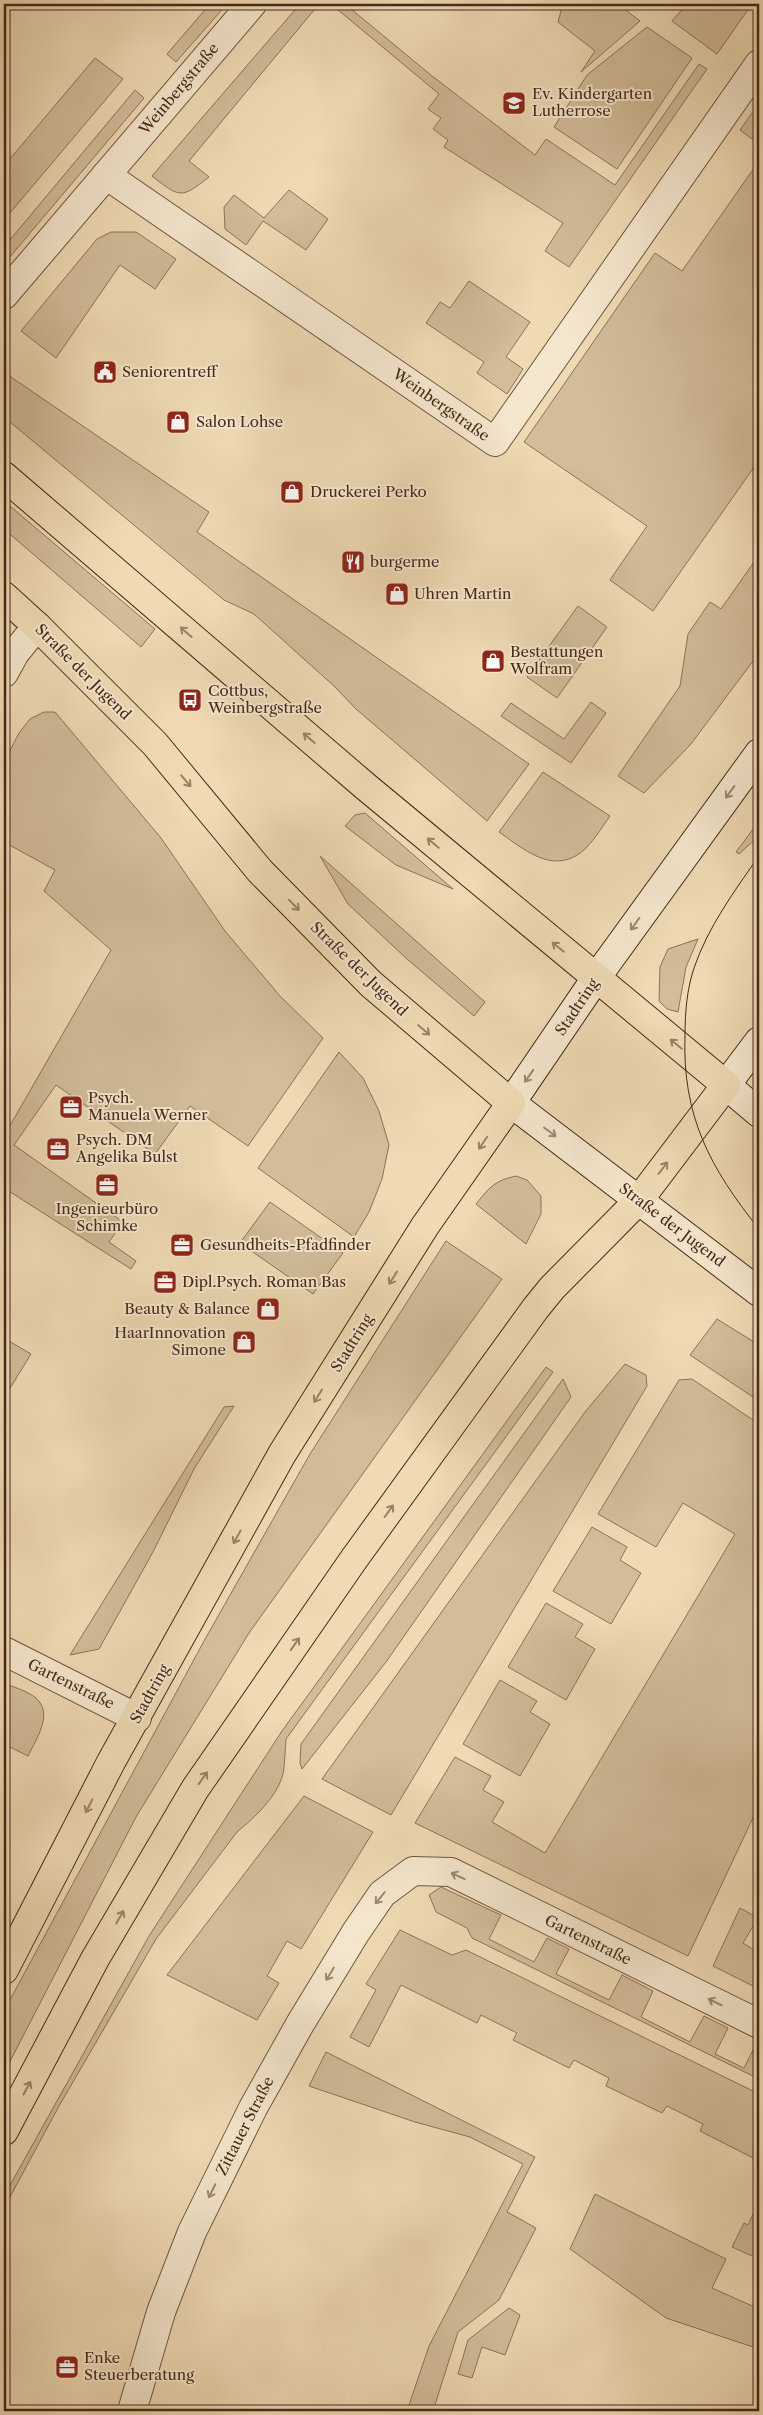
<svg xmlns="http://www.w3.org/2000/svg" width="763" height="2415" font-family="'Libre Caslon Text',serif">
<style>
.green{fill:#d2bc9a;stroke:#8c725a}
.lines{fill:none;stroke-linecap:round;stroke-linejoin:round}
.minor-casing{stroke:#705540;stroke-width:30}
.secondary-casing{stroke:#462919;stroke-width:30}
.primary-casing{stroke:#462919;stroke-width:30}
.minor{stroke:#f5e7ce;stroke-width:28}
.secondary{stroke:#f5e7ce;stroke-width:28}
.primary{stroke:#efdab4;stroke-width:28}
.tram{stroke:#462919;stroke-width:1}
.oneway{stroke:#9a8266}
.oneway2{stroke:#9e8874}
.labels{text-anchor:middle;stroke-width:4;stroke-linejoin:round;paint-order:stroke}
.street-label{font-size:15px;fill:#462919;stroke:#f5e7ce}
.poi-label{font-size:15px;fill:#462919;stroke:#f5e7ce;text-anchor:start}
</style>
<rect width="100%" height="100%" fill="#efdab4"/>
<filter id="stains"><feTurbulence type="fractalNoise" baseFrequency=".004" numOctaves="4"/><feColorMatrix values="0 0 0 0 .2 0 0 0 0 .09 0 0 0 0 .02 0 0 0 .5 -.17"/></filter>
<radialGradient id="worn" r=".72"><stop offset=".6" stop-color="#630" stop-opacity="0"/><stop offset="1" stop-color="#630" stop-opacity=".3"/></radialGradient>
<g class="green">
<path d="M210,4H227L176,62L167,54Z"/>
<path d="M300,4H319L189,161L209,177C181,199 180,198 152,176Z"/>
<path d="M331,4H345L432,76L535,155L546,139L615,185L699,64L707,69L569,267L545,251L563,223L444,147L448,140L433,129L441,118L428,109L439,94Z"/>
<path d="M563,4H618L640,21L581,72L595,51L558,22Z"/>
<path d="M687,4H752L717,54L672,21Z"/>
<path d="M647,27L692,58L617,169L554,127L587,75Z"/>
<path d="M95,58L123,79L4,220V166Z"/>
<path d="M135,90L144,98L4,264V247Z"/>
<path d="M759,103V144L740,130Z"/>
<path d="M759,161V460L653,611L610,580L647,526L524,442L655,253L682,271Z"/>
<path d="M289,190L328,219L306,250L263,221L246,245L225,229L224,207L234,195L264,218Z"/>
<path d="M111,232H136L176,259L155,289L120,265L56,358L21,331L97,239Z"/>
<path d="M469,281L530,322L506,357L523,369L507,394L477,373L484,362L426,323L440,302L450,308Z"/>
<path d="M5,373L209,512L197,532L529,764L487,821L356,709L335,687L254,614L224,600L4,417Z"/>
<path d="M4,501L155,629L141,647L4,529Z"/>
<path d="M759,555V653L691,744L644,793L618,776L680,686L688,634L710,602L721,609Z"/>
<path d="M578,606L607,627L557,698L527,677Z"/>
<path d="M591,702L606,713L571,763L501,716L511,703L564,739Z"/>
<path d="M44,712H55L161,838L225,931L280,996L323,1038L248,1146L190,1106L155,1154L56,1085L14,1145L123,1222L109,1242L136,1261L131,1269L4,1188V1136L111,950L44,891L55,870L4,842V762L19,733L30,719Z"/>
<path d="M543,772L610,816C603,826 595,839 586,848C556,877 526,851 499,832Z"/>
<path d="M365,813L453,889L396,865L345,826L355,815Z"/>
<path d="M759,821V836L739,854L736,852Z"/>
<path d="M320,856L485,1002L474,1016L407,959L348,904Z"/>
<path d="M698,939L686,967L678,1012L667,1009L659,1001L660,967L668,949Z"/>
<path d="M339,1052L363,1078L379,1111L389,1145L382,1179L369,1212L354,1237L258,1168Z"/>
<path d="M516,1176L527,1180L541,1196V1214L526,1244L476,1204C490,1187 494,1181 516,1176Z"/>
<path d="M270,1202L343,1253L313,1294L240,1243Z"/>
<path d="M446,1241L502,1279L249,1633L136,1817L4,2073V2011L204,1641L310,1454Z"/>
<path d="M717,1319L759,1345V1401L690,1355Z"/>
<path d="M4,1338L31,1354L4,1398Z"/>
<path d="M625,1364L646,1375L647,1386L391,1815L322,1779L585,1412Z"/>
<path d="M546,1367L553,1372L286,1739C285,1750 285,1763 283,1774C277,1797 255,1817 237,1832L156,1939L59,2106L4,2208V2196L149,1936L282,1731Z"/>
<path d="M563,1379L571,1397L386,1662L302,1769L300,1763L301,1744Z"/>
<path d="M692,1379L759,1424V1805L688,1956L415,1823L455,1757L491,1776L483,1790L504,1802L492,1822L545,1853L735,1534L683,1503L656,1547L598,1514L679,1380Z"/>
<path d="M234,1406L194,1469L153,1552L99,1649L70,1655L224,1407Z"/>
<path d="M592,1527L627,1547L620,1560L641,1573L611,1624L553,1591Z"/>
<path d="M546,1603L583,1624L575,1637L595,1649L566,1700L508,1667Z"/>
<path d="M500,1680L537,1701L530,1712L550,1724L520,1776L463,1744Z"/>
<path d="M4,1683C13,1687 28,1691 36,1698C54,1714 36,1739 28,1756L4,1744Z"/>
<path d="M304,1796L373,1832L301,1949L287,1941L267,1976L279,1983L257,2020L167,1975Z"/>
<path d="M441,1887L501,1915L489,1939L534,1962L547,1938L569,1949L556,1974L609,2000L622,1975L653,1991L641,2017L690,2042L704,2016L728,2028L715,2054L744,2068L757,2042L759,2043V2079L472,1938L467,1928L436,1912L429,1895Z"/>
<path d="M740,1908L758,1918L743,1943L759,1953V1989L713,1966Z"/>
<path d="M400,1930L452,1955L466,1950L759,2094V2161L700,2131L703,2124L667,2106L662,2113L606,2086L609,2078L574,2060L569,2068L513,2040L517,2033L481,2015L477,2023L401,1985L369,2047L350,2037L376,1990L366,1984Z"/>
<path d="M326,2052L535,2157L507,2212L536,2228L499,2300L458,2332L433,2411H407L429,2346L523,2164L470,2137L415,2122L309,2086Z"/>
<path d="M595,2194L726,2259L712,2288L759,2309V2349L666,2318L570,2249Z"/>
<path d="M759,2202V2259L732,2247L744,2223L748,2225Z"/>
<path d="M509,2308L520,2315L505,2355L482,2347L472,2378L458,2374L468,2340Z"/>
</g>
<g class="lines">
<g class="minor-casing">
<g id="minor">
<path d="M106,175L495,442L759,64"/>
<path d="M4,295L252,4"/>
<path d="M4,673L15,653L37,626"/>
<path d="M4,1651L137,1718"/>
<path d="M132,2411L161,2312L192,2232L253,2108L300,2024L356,1932L382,1894L413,1871L451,1872L759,2024"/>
</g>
</g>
<g class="secondary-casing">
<g id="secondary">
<path d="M759,753L596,978L511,1103L759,1292"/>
<path d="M759,1041L726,1085L759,1113"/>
</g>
</g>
<g class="primary-casing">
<g id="primary">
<path d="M4,476L365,786L726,1085L639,1200L552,1288L535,1309L354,1559L195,1789L95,1959L4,2131"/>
<path d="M4,596L37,626L155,744L260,871L371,984L511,1103L425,1226L282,1454L111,1762L4,1970"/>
</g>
</g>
<use href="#minor" class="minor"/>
<use href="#secondary" class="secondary"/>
<use href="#primary" class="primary"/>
<path class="tram" d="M759,856C735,890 708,927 694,968C687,989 685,1012 685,1035C682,1116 710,1168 759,1229"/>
</g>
<defs><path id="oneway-shaft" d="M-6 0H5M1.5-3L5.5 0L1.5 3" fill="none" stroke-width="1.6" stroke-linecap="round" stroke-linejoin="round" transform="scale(1.25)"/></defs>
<g class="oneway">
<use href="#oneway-shaft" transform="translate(186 632) rotate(-139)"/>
<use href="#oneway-shaft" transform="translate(309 738) rotate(-139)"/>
<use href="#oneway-shaft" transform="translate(186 781) rotate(50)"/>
<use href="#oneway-shaft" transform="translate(433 843) rotate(-140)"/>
<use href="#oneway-shaft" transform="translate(294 905) rotate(46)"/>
<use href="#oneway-shaft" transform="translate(558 947) rotate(-141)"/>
<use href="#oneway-shaft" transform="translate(424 1030) rotate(40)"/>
<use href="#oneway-shaft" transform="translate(676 1044) rotate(-141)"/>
<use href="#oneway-shaft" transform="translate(483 1143) rotate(124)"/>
<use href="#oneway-shaft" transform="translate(663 1168) rotate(-53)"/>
<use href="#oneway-shaft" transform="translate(393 1278) rotate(122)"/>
<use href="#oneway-shaft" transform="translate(318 1396) rotate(122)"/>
<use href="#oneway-shaft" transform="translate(389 1511) rotate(-54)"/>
<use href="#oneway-shaft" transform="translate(237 1537) rotate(119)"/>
<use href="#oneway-shaft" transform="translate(295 1644) rotate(-55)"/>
<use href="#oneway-shaft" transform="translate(203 1778) rotate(-55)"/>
<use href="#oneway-shaft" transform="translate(89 1806) rotate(117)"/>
<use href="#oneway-shaft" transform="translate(120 1917) rotate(-60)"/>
<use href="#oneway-shaft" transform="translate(27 2088) rotate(-62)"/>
</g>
<g class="oneway2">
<use href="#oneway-shaft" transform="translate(730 792) rotate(126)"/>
<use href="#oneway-shaft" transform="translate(635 924) rotate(126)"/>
<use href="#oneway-shaft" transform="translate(529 1076) rotate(125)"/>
<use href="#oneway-shaft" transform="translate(550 1132) rotate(37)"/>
<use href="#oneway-shaft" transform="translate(458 1876) rotate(-155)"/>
<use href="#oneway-shaft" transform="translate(380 1898) rotate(129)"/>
<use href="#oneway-shaft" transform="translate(330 1974) rotate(121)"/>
<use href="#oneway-shaft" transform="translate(715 2002) rotate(-154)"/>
<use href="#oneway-shaft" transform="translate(212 2191) rotate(116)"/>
</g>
<defs>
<g id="school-square" transform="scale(1.25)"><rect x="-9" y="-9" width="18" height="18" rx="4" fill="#8f2418" stroke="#f5e7ce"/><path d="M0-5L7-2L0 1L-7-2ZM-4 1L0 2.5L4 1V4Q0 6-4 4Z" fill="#fff"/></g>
<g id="civic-square" transform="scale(1.25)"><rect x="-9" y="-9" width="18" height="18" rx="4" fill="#8f2418" stroke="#f5e7ce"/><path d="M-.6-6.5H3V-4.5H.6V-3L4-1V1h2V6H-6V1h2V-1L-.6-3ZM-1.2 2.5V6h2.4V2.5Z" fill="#fff"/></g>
<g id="shop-square" transform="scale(1.25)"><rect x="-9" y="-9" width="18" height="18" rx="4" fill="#8f2418" stroke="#f5e7ce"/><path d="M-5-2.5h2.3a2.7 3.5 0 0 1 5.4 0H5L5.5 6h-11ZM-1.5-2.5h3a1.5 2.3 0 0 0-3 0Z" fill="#fff"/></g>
<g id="restaurant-square" transform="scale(1.25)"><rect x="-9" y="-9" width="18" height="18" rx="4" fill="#8f2418" stroke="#f5e7ce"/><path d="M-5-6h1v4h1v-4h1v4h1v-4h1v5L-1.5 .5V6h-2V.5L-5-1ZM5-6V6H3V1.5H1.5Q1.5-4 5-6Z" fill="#fff"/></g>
<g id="bus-square" transform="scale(1.25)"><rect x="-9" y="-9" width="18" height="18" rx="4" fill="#8f2418" stroke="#f5e7ce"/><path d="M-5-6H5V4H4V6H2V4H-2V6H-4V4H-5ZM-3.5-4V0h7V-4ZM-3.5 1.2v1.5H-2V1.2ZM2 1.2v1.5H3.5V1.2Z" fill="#fff"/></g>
<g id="office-square" transform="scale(1.25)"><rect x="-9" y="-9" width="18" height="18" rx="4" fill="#8f2418" stroke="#f5e7ce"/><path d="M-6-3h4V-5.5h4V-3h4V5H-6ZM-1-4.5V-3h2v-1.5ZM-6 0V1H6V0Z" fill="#fff"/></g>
</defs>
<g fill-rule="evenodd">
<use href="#school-square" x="514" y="103"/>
<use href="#civic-square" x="105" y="372"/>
<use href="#shop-square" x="178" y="422"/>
<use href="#shop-square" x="292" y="492"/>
<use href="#restaurant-square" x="353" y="562"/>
<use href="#shop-square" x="397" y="594"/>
<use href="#shop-square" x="493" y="661"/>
<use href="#bus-square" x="190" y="700"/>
<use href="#office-square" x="71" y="1107"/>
<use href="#office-square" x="58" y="1149"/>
<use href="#office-square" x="107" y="1185"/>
<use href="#office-square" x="182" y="1245"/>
<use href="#office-square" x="165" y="1282"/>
<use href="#shop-square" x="268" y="1309"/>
<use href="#shop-square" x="244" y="1342"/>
<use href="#office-square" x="67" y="2367"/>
</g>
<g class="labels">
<g class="street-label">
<text transform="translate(179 89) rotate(-50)" y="5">Weinbergstraße</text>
<text transform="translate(441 405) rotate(35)" y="5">Weinbergstraße</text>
<text transform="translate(83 672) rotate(45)" y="5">Straße der Jugend</text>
<text transform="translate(359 969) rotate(44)" y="5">Straße der Jugend</text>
<text transform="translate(577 1007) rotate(-56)" y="5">Stadtring</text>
<text transform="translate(672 1225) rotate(37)" y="5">Straße der Jugend</text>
<text transform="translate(352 1343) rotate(-58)" y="5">Stadtring</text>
<text transform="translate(71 1684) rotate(26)" y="5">Gartenstraße</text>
<text transform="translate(150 1694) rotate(-61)" y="5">Stadtring</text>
<text transform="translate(588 1940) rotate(26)" y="5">Gartenstraße</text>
<text transform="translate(245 2126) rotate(-63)" y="5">Zittauer Straße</text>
</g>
<g class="poi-label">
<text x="532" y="99">Ev. Kindergarten<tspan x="532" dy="17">Lutherrose</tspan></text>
<text x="122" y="377">Seniorentreff</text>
<text x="196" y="427">Salon Lohse</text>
<text x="310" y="497">Druckerei Perko</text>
<text x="370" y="567">burgerme</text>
<text x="414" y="599">Uhren Martin</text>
<text x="510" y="657">Bestattungen<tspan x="510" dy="17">Wolfram</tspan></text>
<text x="208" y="696">Cottbus,<tspan x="208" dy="17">Weinbergstraße</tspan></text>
<text x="88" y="1103">Psych.<tspan x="88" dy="17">Manuela Werner</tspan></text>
<text x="76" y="1145">Psych. DM<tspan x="76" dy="17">Angelika Bulst</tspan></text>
<text x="107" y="1214" text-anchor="middle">Ingenieurbüro<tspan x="107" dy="17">Schimke</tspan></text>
<text x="200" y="1250">Gesundheits-Pfadfinder</text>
<text x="182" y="1287">Dipl.Psych. Roman Bas</text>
<text x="250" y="1314" text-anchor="end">Beauty &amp; Balance</text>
<text x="226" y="1338" text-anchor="end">HaarInnovation<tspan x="226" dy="17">Simone</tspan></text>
<text x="84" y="2363">Enke<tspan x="84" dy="17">Steuerberatung</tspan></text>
</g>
</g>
<rect width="763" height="2415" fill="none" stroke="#efdab4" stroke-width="20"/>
<rect x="5" y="5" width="753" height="2405" fill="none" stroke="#462919" stroke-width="2.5"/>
<rect x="10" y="10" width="743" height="2395" fill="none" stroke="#462919"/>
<rect width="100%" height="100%" filter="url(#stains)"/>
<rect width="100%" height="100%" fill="url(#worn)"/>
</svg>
